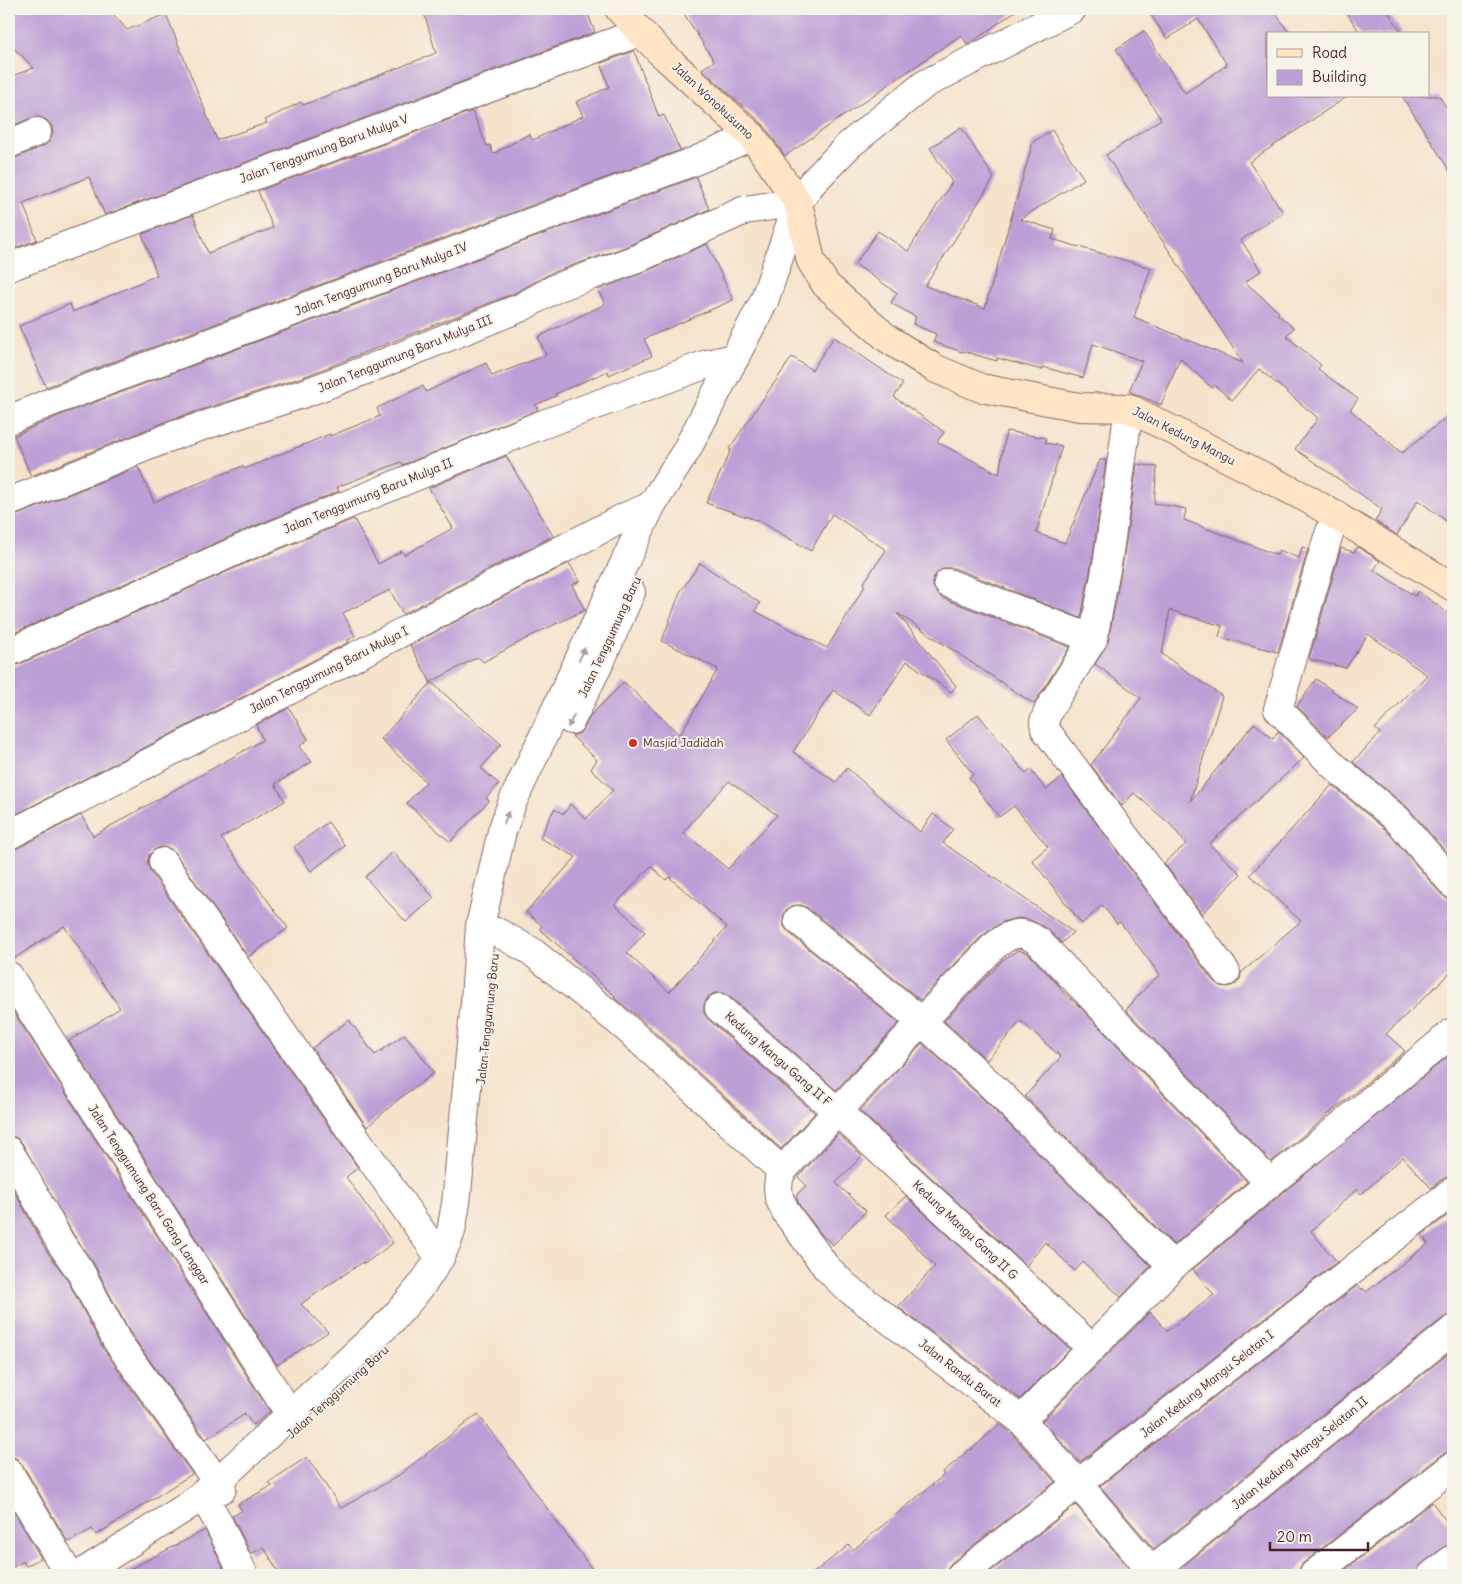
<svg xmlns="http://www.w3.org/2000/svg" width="1462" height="1584" font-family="Delius,sans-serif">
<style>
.building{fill:#bc9fd6;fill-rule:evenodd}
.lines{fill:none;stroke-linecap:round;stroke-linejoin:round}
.minor-casing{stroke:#866463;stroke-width:30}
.tertiary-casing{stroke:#866463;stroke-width:30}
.secondary-casing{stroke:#866463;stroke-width:30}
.minor{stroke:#fff;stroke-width:28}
.tertiary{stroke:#fff;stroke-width:28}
.secondary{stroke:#ffe4c6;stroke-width:28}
.oneway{fill:#ae9aa0}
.poi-dot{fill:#c8321e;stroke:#f7f3e8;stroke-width:2}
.labels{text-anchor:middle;stroke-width:4;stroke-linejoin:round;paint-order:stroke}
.street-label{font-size:12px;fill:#4a1f2b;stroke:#f7f3e8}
.poi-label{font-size:12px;fill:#4a1f2b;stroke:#f7f3e8;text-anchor:start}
</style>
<rect width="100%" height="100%" fill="#f7f3e8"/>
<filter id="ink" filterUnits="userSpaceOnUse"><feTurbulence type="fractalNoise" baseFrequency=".02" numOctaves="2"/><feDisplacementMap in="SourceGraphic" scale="10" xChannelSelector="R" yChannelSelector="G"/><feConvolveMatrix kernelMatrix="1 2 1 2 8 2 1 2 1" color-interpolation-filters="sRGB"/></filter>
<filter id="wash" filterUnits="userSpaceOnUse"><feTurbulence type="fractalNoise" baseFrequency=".0096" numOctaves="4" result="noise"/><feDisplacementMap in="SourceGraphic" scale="20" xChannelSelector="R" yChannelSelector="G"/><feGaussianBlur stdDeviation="1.12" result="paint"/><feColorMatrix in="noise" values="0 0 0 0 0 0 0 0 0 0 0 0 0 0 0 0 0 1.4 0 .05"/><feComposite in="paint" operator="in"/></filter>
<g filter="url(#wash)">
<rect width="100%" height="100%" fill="#f5e3cc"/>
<g id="blocks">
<g class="building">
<path d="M9,9H109L127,30L166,14L217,140L267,123L265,120L301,102L303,105L436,53L423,9H586L595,32L105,215L89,177L23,203L37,240L9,250V159L15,158L44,146L50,141L53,133L52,126L47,120L39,117L31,118L9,127V77L34,68L9,43Z"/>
<path d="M681,9H1018L968,45L961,35L785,156L763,124L702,69L714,61Z"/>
<path d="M1147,9H1273L1290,34H1268V96H1348L1249,162L1283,212L1241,240L1261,271L1245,282L1279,312L1277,314L1294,328L1286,336L1321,365L1318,369L1358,399L1350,410L1402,453L1453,412V526L1418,500L1397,535L1375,521L1382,509L1295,449L1318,418L1259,369L1232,400L1214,385L1212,388L1180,358L1161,405L1129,391L1142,361L1093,344L1083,378L1043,367L1042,370L997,358V361L962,351V352L933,342L936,334L913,324L916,317L891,303L897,293L855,264L878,231L908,251L952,182L930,148L961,127L994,178L925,286L985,308L1033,142L1052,130L1084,179L1020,219L1055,230L1052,239L1151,268L1134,317L1243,363L1106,155L1161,119L1116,49L1144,31L1185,93L1227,65L1198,19L1167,39Z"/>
<path d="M1344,9H1386L1403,34H1361Z"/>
<path d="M634,51L659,117L664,115L680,150L46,387L19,326L70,304L73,312L157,275L142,234L193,215L208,253L273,228L258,191L472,111L487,146L490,145L493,154L529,134L533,140L583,116L576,102L609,87L601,63Z"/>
<path d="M1402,96H1439L1453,118V176Z"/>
<path d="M696,177L709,209L628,246L551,273L515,293L303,377L170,420L31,476L14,436L58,416Z"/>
<path d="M707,244L733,300L644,339L652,356L609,375L608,371L555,394L556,396L535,405L538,410L403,465L401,462L337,487L339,491L241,532L9,635V517L15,516L138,467L154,502L223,473V474L243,466L244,469L330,434V436L380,416L377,408L423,386L426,392L486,363L492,376L546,355L538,337L605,304L598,290L640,274Z"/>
<path d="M834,337L903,384L894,397L944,432L937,442L999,474L1006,431L1046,438L1045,443L1062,446L1036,533L1065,543L1100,460H1106L1093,556L1081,618L954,568H946L939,571L933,578V586L936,592L942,598L1070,647L1034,704L897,613L956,686L951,692L907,661L870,715L833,690L793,752L836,782L847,768L920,832L933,814L953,829L943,843L1073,932L1062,943L1046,928L1031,920L1018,918L1002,922L982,936L920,1000L808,908L800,905L792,906L786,910L783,918L784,926L788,932L899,1023L836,1090L729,996L722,993H714L708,997L704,1005V1014L709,1020L815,1113L781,1149L635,1014L614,998L615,996L540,929L542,926L526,912L576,857L540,838L554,809L564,814L570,804L586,819L613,790L591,769L597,760L572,736L580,733L585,727L590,716L624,682L680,735L718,669L662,641L680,592L700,563L760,603L755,611L827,648L865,586L863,584L886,550L832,514L811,551L759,521L706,503L731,450L729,449L792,357L812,370ZM729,781L777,815L728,869L683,832ZM651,866L666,880L669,877L727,927L669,992L627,953L645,932L615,905Z"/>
<path d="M506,456L553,536L403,614L390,590L343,613L355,636L348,640L349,642L9,818V667L15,666L253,560L354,519L378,564L402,551L404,555L453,528L429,488Z"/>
<path d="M1137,464L1157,467L1154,503L1186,509L1184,520L1277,555L1279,550L1299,558L1302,547L1308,549L1278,652L1219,637L1222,626L1170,610L1162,654L1222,696L1190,802L1254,723L1273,739L1278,731L1304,758L1209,844L1241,874L1202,914L1164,863L1186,844L1171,825L1134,793L1122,806L1091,765L1141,698L1095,664L1108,642L1123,561Z"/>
<path d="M1358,547L1380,561L1374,570L1415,596L1418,591L1453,617V860L1409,809L1353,762L1380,733L1375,729L1427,675L1368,634L1346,668L1309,659L1341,548L1354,552Z"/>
<path d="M569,563L580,581L572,585L585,610L531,636L483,662L478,657L431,682L501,744L481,768L499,784L486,798L489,801L450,842L407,803L426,782L381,739L431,683L410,645Z"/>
<path d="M1316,679L1358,709L1328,737L1297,706Z"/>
<path d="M289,708L308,739L299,747L312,762L275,784L285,801L221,838L288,928L248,957L175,853L169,848L161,847L154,850L149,855L147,863L150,871L358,1168L346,1177L393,1243L364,1264L363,1262L301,1304L328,1332L277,1365L69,1041L120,1008L64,926L10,961L9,960V851L16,849L81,815L93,836L263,740L256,725Z"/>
<path d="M978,714L1026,774L1031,770L1046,790L1062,777L1213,981L1220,986L1228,987L1236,984L1240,979L1241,973L1301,921L1250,875L1332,785L1386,830L1441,894L1447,899H1453V970L1386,1034L1405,1051L1271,1162L1126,1010L1149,984L1160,975L1120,922L1117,924L1102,905L1082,924L1032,860L1048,847L1014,806L999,817L969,778L973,774L946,740Z"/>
<path d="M328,822L345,846L311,871L294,847Z"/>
<path d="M393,852L434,898L406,922L365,877Z"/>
<path d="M1018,950L1028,953L1061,988L1060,989L1080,1007L1247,1182L1174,1245L1025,1096L1061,1057L1021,1021L987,1060L944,1021L1004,959Z"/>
<path d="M9,1005L270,1412L253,1425L245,1414L206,1439L130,1333L94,1264L73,1234L22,1143L17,1138L9,1135Z"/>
<path d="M349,1020L375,1055L405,1034L434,1073L400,1098L367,1127L312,1048Z"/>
<path d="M922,1043L981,1097L1151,1266L1121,1297L1083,1262L1075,1271L1045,1242L1026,1266L860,1111Z"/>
<path d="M1453,1052V1176L1444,1178L1431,1188L1403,1157L1361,1194L1357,1189L1311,1231L1337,1262L1080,1462L1042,1421L1150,1312L1167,1331L1214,1295L1193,1269L1280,1195Z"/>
<path d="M838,1134L862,1156L836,1183L866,1211L833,1245L821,1234L800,1206L796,1196L806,1185L798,1177Z"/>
<path d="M9,1181L46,1250L67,1279L104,1350L192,1474L96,1535L92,1529L68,1542L22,1464L16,1458L9,1456Z"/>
<path d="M906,1196L1070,1349L1020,1399L898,1307L935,1266L886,1215Z"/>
<path d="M1453,1211V1315L1443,1318L1154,1549L1100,1486L1358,1285L1362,1290L1363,1288L1366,1292L1428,1244L1422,1235Z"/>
<path d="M1453,1350V1451L1443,1454L1303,1563L1299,1569L1298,1575H1172Z"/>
<path d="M478,1414L596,1575H280L264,1547L251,1554L232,1516L242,1511L238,1504L272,1486L269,1482L307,1457L341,1508L395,1478Z"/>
<path d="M1000,1424L1010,1432L1055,1482L951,1563L947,1569L946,1575H811L849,1545L853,1550L944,1475L942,1473L970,1449L971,1450Z"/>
<path d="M1432,1502L1453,1530V1544L1444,1547L1423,1563L1418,1569L1417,1575H1338Z"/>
<path d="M9,1503L41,1558L26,1566L23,1561L9,1569Z"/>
<path d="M1076,1505L1131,1571L1126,1575H986Z"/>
<path d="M205,1530L224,1569L213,1575H119Z"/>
</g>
</g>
</g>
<g filter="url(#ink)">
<use href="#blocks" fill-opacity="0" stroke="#866463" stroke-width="1"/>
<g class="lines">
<g class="minor-casing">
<g id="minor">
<path d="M9,144L37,132"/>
<path d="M9,267L640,32"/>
<path d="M1129,408L1108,559L1093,639L1049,709L1044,722L1045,729L1226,972"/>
<path d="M9,420L46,404L695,161L752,136"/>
<path d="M9,502L175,435L308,392L379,365L522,307L556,288L634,260L745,210L798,202"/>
<path d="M1336,515L1327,540L1278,709L1335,767L1397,819L1453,884"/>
<path d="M948,583L1093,639"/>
<path d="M9,652L247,546L533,428L707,364L735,358"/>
<path d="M9,835L625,517L651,506"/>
<path d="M163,862L440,1258"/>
<path d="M798,920L921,1021L992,1086L1173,1266"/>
<path d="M497,932L531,951L624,1026L782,1171"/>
<path d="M9,976L290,1414"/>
<path d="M719,1008L837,1111L1092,1348"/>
<path d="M9,1151L23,1174L60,1242L80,1271L117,1341L222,1489"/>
<path d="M1021,1420L1173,1266L1270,1183L1337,1129L1453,1032"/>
<path d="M9,1472L69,1575"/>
<path d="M202,1494L217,1520L244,1575"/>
<path d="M961,1575L1453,1191"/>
<path d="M1147,1575L1453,1330"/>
<path d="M1155,1575L1078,1484L1021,1420L845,1286L826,1267L787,1214L779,1198L778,1187L779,1178L782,1171C852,1096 922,1020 993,947C1009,934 1019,928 1038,941L1270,1183"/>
<path d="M1313,1575L1453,1466"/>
<path d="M1432,1575L1453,1559"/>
</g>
</g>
<g class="tertiary-casing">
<g id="tertiary">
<path d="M571,720L601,660L631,592"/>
<path d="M79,1575L191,1504L217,1482L390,1322C415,1295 440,1266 451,1231C453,1222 454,1213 456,1204L475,1001L480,926L502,831L512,803L651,506L686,451L764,301L798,202L812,183L849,145L925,84L1072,9"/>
</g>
</g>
<g class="secondary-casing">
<path id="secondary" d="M619,9L660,52L752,136L798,202L811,261L826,285L888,339L934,368L981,388L1079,407L1129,408L1308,499L1453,587"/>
</g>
<use href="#minor" class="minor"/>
<use href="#tertiary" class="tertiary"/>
<use href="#secondary" class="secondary"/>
</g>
<defs><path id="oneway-solid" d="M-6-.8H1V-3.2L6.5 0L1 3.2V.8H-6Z" transform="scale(1.25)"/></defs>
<g class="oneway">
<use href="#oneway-solid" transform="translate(582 654) rotate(-65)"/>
<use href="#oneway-solid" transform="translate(571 721) rotate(116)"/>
<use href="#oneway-solid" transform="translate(506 818) rotate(-70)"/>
</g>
</g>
<circle class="poi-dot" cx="633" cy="743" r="5"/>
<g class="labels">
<g class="street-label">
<text transform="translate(713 101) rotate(43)" y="4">Jalan Wonokusumo</text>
<text transform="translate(324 149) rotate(-20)" y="4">Jalan Tenggumung Baru Mulya V</text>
<text transform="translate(381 279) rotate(-21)" y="4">Jalan Tenggumung Baru Mulya IV</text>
<text transform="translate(405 354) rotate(-22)" y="4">Jalan Tenggumung Baru Mulya III</text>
<text transform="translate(1184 436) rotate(27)" y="4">Jalan Kedung Mangu</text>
<text transform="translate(368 496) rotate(-22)" y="4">Jalan Tenggumung Baru Mulya II</text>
<text transform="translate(610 637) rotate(-65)" y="4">Jalan Tenggumung Baru</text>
<text transform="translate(329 670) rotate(-27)" y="4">Jalan Tenggumung Baru Mulya I</text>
<text transform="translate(488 1019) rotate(-84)" y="4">Jalan Tenggumung Baru</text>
<text transform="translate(778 1059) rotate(41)" y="4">Kedung Mangu Gang II F</text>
<text transform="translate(149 1195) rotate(57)" y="4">Jalan Tenggumung Baru Gang Langgar</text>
<text transform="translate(965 1230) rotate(43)" y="4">Kedung Mangu Gang II G</text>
<text transform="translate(960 1373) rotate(38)" y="4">Jalan Randu Barat</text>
<text transform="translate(1207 1384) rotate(-38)" y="4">Jalan Kedung Mangu Selatan I</text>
<text transform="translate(338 1392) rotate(-42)" y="4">Jalan Tenggumung Baru</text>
<text transform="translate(1300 1453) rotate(-39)" y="4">Jalan Kedung Mangu Selatan II</text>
</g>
<g class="poi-label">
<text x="643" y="747">Masjid Jadidah</text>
</g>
</g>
<rect width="1462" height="1584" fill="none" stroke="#f7f3e8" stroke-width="30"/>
<rect x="1267" y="32" width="162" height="65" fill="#f7f3e8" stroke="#b29e9c"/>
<rect x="1277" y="49" width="25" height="8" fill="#ffe4c6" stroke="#b29e9c"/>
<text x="1312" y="58" font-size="15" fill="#4a1f2b">Road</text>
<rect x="1277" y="70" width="25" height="15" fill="#bc9fd6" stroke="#b29e9c"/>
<text x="1312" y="82" font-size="15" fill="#4a1f2b">Building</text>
<path d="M1270 1542v8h98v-8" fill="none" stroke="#4a1f2b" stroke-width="2.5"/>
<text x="1277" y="1542" font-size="15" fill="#4a1f2b" stroke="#f7f3e8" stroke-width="4" paint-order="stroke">20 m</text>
</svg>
